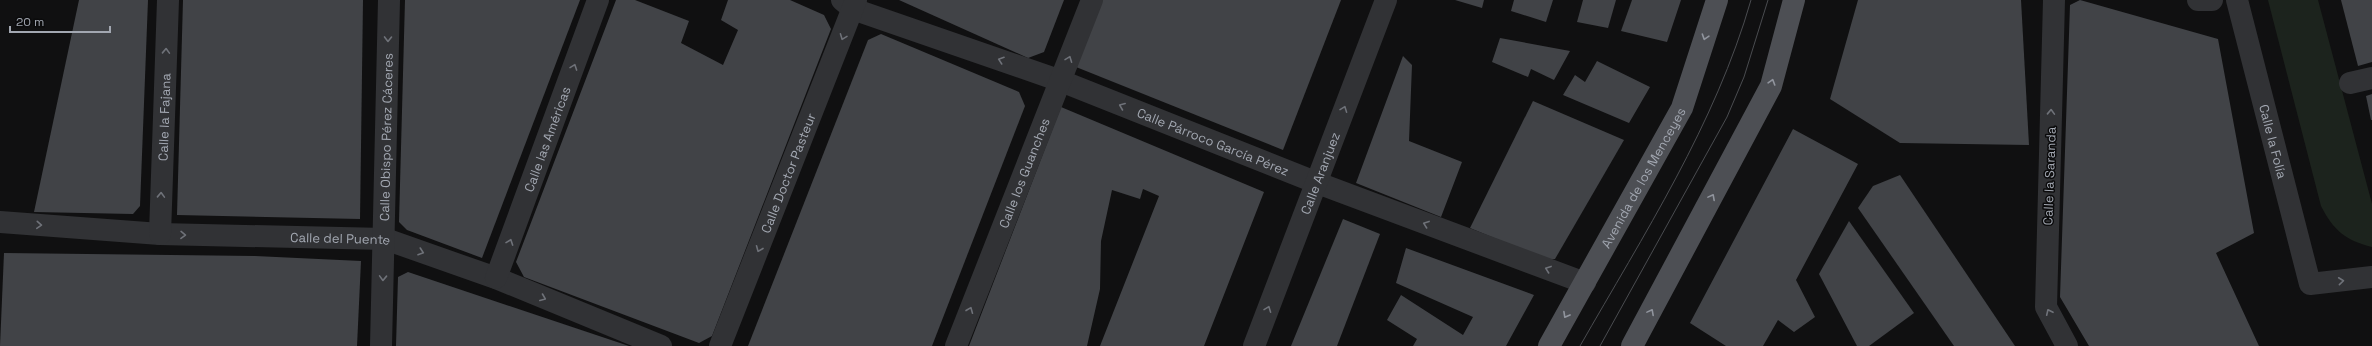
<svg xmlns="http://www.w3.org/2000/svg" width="2372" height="346" font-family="'Space Grotesk',sans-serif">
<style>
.green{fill:#1c231d}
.building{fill:#414347}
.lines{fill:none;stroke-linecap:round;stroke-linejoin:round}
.minor{stroke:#313235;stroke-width:22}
.major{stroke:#4d4f54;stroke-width:22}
.tram{stroke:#4a4c50;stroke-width:1}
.oneway{stroke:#6f7279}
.oneway2{stroke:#91959e}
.labels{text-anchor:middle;stroke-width:3;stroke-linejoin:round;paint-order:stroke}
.street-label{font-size:13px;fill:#a2a7b1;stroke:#0b0b0c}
</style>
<rect width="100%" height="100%" fill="#101011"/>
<path class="green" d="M2268,0H2318L2372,204V247C2345,240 2334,231 2321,206Z"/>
<g class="building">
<path d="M79,0H148L140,206L133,214L34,212Z"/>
<path d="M183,0H363L360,219L177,215Z"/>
<path d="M405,0H580L482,258L407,230L399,222Z"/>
<path d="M616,0H635L689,21L681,43L723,65L738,30L721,20L728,0H790L824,15L831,29L712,336L699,343L524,277L516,262Z"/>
<path d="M899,0H1064L1044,52L1028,58Z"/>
<path d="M1102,0H1341L1283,150L1076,67Z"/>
<path d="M1455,0H1484L1482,8Z"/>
<path d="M1514,0H1553L1546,22L1511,11Z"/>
<path d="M1583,0H1616L1608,28L1577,22Z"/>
<path d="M1632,0H1681L1667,42L1621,31Z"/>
<path d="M1858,0H2021L2029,145L1900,143L1830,99Z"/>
<path d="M2080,0L2218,39L2254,233L2216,253L2259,346H2089L2060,297L2070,5Z"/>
<path d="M2341,0H2372V62L2358,66Z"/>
<path d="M881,34L1019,92L1025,106L932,346H748L868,40Z"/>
<path d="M1500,38L1570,51L1554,80L1531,69L1528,77L1492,62Z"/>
<path d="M1403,56L1412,65L1409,141L1462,162L1441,217L1356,183Z"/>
<path d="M1597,61L1650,87L1629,123L1563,95L1575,75L1585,82Z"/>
<path d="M2372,94V120H2371L2366,96Z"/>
<path d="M1533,101L1624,140L1555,259H1545L1470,228Z"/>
<path d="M1061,107L1264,192L1204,346H1100L1159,196L1143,189L1140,199L1112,190L1101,241L1100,289L1087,346H969Z"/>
<path d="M1793,129L1858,164L1796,280L1815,317L1794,332L1778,320L1763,346H1726L1690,323Z"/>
<path d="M1900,175L2015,346H1954L1858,208L1873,186Z"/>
<path d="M1343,219L1380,234L1337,346H1291Z"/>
<path d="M1849,221L1914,313L1869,346H1857L1819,274Z"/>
<path d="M1406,248L1534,295L1506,346H1413L1417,339L1387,320L1401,295L1463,335L1473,317L1396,283Z"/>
<path d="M4,253L255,256L361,261L357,346H0Z"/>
<path d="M408,272L629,346H396L398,277Z"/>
</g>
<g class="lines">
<g class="minor">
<path id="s1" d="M842,0L853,9L1061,81L1315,182L1585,283"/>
<path d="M2054,0L2046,307L2067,346"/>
<path d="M2198,0H2212"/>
<path id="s2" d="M2237,0L2310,284L2372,277"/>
<path d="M2350,83L2372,78"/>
<path id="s3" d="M0,222L160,234L385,239L496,278L661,346"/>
<path id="s4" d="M160,234L168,0"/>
<path id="s5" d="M496,278L598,0"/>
<path id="s6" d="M381,346L389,0"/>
<path id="s7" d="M720,346L856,0"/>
<path id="s8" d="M956,346L1092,0"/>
<path id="s9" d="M1254,346L1386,0"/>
</g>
<g class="major">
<path id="s10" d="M1549,346L1682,108L1717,0"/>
<path d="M1632,346L1771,86L1794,0"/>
</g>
<g class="tram">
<path d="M1580,346C1644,234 1715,125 1751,0"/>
<path d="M1600,346L1727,117L1744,77L1768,0"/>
</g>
</g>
<defs><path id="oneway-chevron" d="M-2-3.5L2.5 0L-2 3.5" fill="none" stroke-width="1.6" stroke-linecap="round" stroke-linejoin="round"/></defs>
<g class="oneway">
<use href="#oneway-chevron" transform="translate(843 37) rotate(111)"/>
<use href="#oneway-chevron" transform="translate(388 39) rotate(91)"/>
<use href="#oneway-chevron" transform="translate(166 51) rotate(-88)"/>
<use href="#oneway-chevron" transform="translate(1069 59) rotate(-69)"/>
<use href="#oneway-chevron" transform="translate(1001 60) rotate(-161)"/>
<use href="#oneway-chevron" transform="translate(574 67) rotate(-70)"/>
<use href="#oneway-chevron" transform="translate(1122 106) rotate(-158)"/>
<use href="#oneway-chevron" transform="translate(1344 109) rotate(-69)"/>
<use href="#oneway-chevron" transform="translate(2051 112) rotate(-88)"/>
<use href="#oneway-chevron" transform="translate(161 195) rotate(-88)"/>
<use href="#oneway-chevron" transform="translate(1426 224) rotate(-160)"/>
<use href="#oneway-chevron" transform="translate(39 225) rotate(4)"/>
<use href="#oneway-chevron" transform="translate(183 235) rotate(1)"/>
<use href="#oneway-chevron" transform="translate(510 242) rotate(-70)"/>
<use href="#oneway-chevron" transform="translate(759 249) rotate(112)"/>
<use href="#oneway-chevron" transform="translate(421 252) rotate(19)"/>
<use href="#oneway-chevron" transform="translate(1548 269) rotate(-160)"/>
<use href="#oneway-chevron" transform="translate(383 278) rotate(92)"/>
<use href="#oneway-chevron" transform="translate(2341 281) rotate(-6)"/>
<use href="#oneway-chevron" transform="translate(543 298) rotate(22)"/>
<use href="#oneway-chevron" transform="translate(1268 309) rotate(-69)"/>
<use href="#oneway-chevron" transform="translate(970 310) rotate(-68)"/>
<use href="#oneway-chevron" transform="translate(2049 312) rotate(-115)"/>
</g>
<g class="oneway2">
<use href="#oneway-chevron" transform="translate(1705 37) rotate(108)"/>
<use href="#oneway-chevron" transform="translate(1772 82) rotate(-73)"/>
<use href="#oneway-chevron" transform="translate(1712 197) rotate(-62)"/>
<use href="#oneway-chevron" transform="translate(1651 312) rotate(-62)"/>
<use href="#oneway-chevron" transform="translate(1566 315) rotate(119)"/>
</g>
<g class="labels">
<g class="street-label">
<text dy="5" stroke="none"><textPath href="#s4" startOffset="117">Calle la Fajana</textPath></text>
<text dy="5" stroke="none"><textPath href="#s6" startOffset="209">Calle Obispo Pérez Cáceres</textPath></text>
<text dy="5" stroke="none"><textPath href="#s5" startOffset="148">Calle las Américas</textPath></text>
<text dy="5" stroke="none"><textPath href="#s1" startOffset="398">Calle Párroco García Pérez</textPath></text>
<text dy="5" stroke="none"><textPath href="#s2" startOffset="146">Calle la Folía</textPath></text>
<text dy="5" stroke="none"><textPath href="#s7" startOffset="186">Calle Doctor Pasteur</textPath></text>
<text dy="5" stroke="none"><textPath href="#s8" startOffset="186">Calle los Guanches</textPath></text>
<text dy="5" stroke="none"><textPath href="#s9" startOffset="185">Calle Aranjuez</textPath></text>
<text transform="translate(2049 176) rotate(-88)" y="5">Calle la Saranda</text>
<text dy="5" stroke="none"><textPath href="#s10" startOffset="193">Avenida de los Menceyes</textPath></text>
<text dy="5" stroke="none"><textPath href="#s3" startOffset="341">Calle del Puente</textPath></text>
</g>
</g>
<path d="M10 26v6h100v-6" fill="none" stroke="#a2a7b1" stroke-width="2"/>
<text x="16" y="26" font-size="12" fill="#a2a7b1" stroke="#0b0b0c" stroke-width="3" paint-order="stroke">20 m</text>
</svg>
